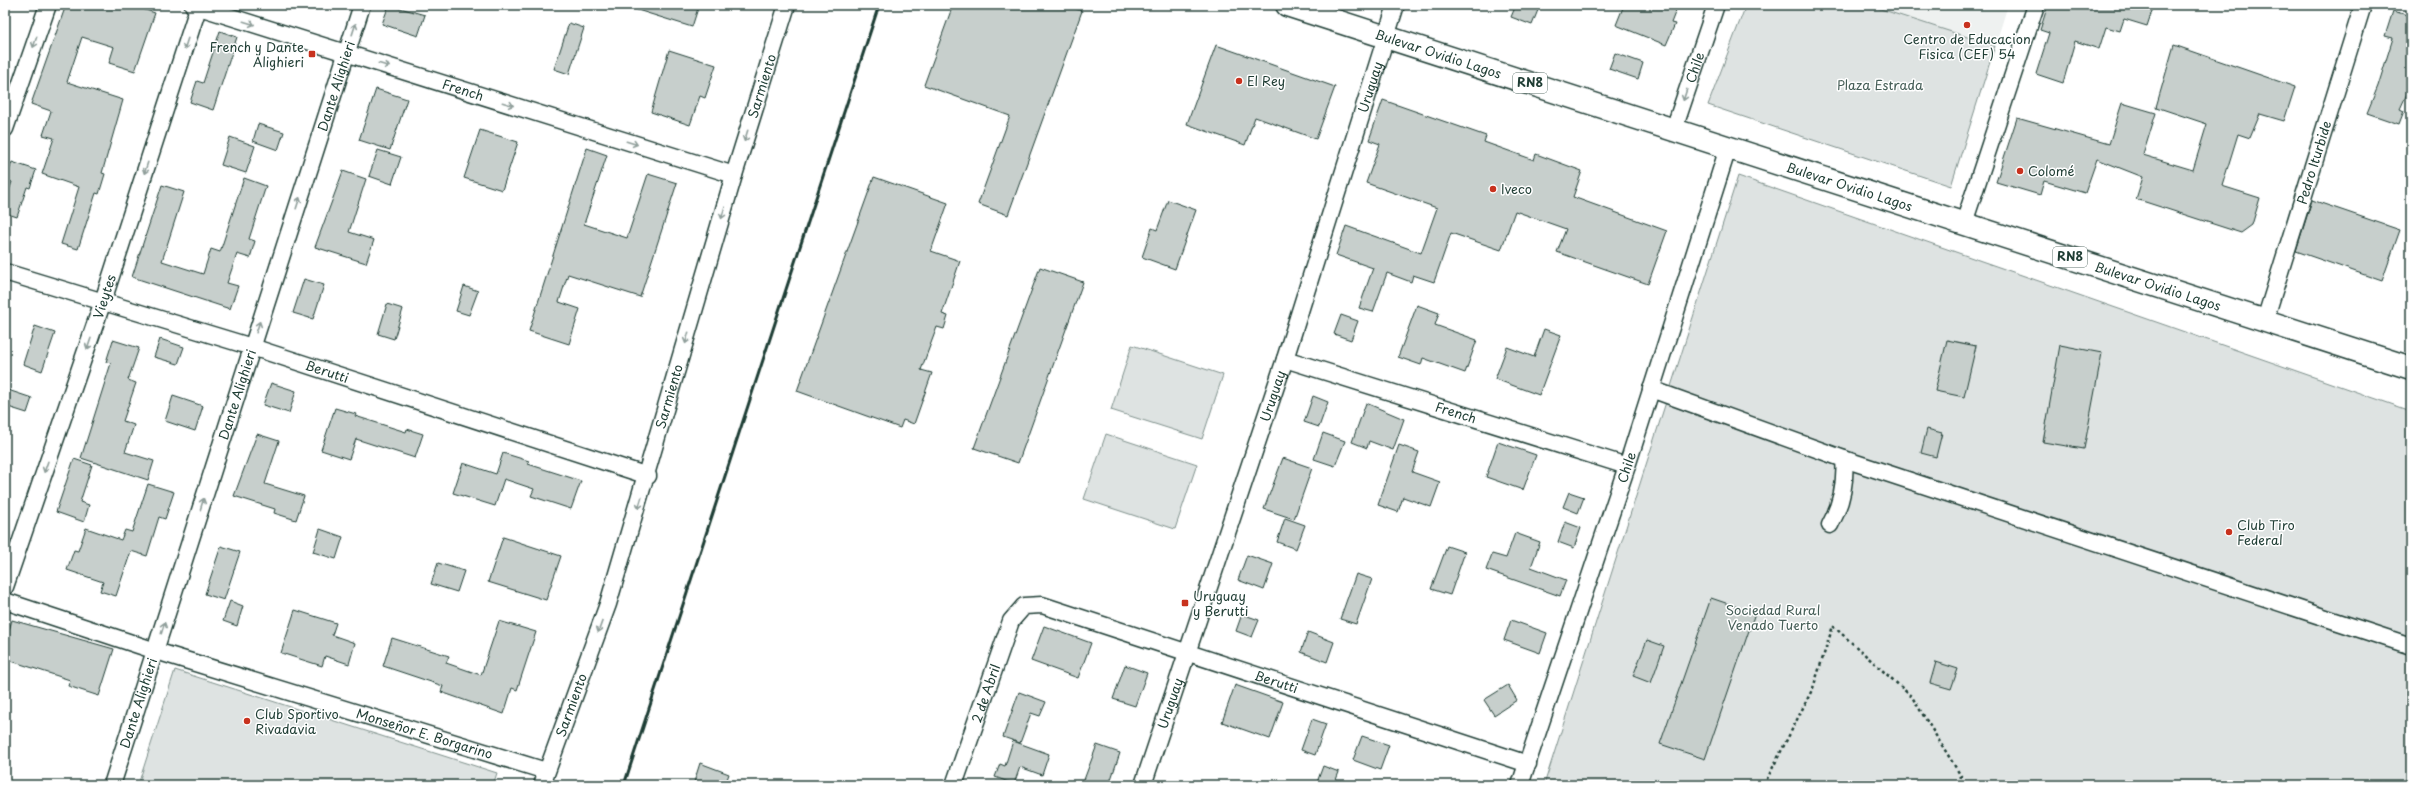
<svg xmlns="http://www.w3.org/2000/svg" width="2416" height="790" font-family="'Playpen Sans',sans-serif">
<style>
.built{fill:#eef1f0}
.green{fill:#dee3e2;stroke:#7e908b}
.building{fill:#c7cfcc;stroke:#1f3d34}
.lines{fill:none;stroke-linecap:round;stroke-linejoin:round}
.minor-casing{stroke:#1f3d34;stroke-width:19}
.trunk-casing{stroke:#1f3d34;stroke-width:25}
.path{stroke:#1f3d34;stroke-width:2.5;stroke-dasharray:3 3;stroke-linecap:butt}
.minor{stroke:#fff;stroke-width:16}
.trunk{stroke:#fff;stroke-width:22}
.rail{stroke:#1f3d34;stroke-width:3}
.oneway{stroke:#8f9e9a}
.poi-dot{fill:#c8321e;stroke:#fff;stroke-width:1.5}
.labels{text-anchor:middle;stroke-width:3;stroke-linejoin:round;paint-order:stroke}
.shield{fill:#fff;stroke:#627771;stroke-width:1}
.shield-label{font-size:12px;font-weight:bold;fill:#1f3d34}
.poi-label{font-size:13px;fill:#1f3d34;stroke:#fff;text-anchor:start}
.street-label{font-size:13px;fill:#1f3d34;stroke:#fff}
.park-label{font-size:13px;fill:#455e57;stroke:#fff}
</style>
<rect width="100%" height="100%" fill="#fff"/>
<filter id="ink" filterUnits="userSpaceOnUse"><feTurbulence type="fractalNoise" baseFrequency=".025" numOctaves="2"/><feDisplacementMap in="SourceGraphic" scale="8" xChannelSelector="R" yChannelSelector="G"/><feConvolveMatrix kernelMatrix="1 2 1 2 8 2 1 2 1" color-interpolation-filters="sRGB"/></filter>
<g filter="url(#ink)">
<path class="built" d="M1868,5H2008L1995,46Z"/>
<g class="green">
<path d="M1746,5H1868L1995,46L1951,186L1708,105Z"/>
<path d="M1738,176L2411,411V785H1544Z"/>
<path d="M1132,345L1223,375L1202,439L1111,410Z"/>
<path d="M1106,434L1197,464L1175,529L1084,499Z"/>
<path d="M175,670L497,773L493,785H138Z"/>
</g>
<g class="building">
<path d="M66,5H130L155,13L135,71L109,63L114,47L82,37L67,82L123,100L102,173L105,174L99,194L96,193L78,249L61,244L79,187L42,174L54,138L43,135L51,111L31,104Z"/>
<path d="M389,5L425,15L418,36L382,24Z"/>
<path d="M632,5H699L692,27L631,8Z"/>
<path d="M953,5H1066L1082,11L1008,215L978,204L1010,116L924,85Z"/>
<path d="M1516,5H1540L1532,25L1511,17Z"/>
<path d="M1624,5H1678L1671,23L1675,24L1666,45L1616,25Z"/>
<path d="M2048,5H2154L2147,26L2124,19L2120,31L2106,27L2099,49L2075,41L2063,83L2036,74L2049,33L2040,30Z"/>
<path d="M2393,11L2411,16V85L2400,109L2404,111L2399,124L2367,113L2378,86L2393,38L2385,36Z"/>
<path d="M569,23L584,28L569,74L554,69Z"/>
<path d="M220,31L237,37L213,110L190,102L197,81L203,83Z"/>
<path d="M1216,45L1335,87L1316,139L1255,117L1245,145L1187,124Z"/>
<path d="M2174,45L2295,87L2284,121L2260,114L2250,138L2238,134L2222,186L2260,198L2252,225L2241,233L2136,199L2143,177L2097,159L2085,193L2044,181L2040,195L1996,182L2017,118L2109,144L2122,103L2156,113L2143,155L2193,170L2207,124L2156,107Z"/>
<path d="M669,50L716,65L705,98L700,96L690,125L651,112Z"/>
<path d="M1615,53L1643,63L1638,79L1609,69Z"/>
<path d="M376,89L407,99L390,150L359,140Z"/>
<path d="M1383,100L1486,136L1484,142L1534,160L1536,154L1582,171L1573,197L1667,231L1648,284L1557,252L1566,229L1515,211L1501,250L1451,233L1434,282L1413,275L1411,282L1387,273L1373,312L1359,308L1373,268L1336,255L1346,226L1421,253L1437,208L1366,183L1380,144L1369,140Z"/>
<path d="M258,124L284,132L278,150L253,141Z"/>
<path d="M480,130L518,142L502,190L464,178Z"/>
<path d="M230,137L255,146L246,173L221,165Z"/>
<path d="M587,148L607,155L584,224L627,238L648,174L677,183L640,297L568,274L559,302L580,309L569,344L529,331Z"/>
<path d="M378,150L401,157L392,184L369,176Z"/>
<path d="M12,162L36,170L30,188L27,187L17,217L5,213V202L12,182L6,180Z"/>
<path d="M343,171L366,179L349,232L374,240L366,263L315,247Z"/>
<path d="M874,177L948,203L931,251L960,261L942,314L948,316L944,329L937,327L921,370L932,373L914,424L903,420L900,428L797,391Z"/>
<path d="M244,178L266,186L249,239L255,241L250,258L237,254L227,283L238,286L230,309L132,277L162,185L184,192L162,261L203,274L211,249L220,252Z"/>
<path d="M1168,200L1196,210L1175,269L1142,257L1152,228L1157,230Z"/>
<path d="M2312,200L2400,230L2382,281L2296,251Z"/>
<path d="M1040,267L1083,282L1018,463L974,448Z"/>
<path d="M304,279L324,285L313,319L293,313Z"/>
<path d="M464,286L478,291L469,315L456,311Z"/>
<path d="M387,304L403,309L394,339L378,334Z"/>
<path d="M1417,305L1439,313L1435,325L1477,340L1465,373L1423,358L1421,365L1398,357Z"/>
<path d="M1341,315L1358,321L1351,340L1334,334Z"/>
<path d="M35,326L55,333L42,371L23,364Z"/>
<path d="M1544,329L1561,335L1539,395L1495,379L1507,347L1534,357Z"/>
<path d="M160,339L184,347L178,364L154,357Z"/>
<path d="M113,340L139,348L128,380L136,383L123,421L134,425L125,452L154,461L148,480L81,458L111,363L106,362Z"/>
<path d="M1947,340L1976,346L1964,397L1935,391Z"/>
<path d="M2060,345L2102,353L2084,449L2043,442Z"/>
<path d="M271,383L296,391L289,413L263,405Z"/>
<path d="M5,389L32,398L27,413L5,406Z"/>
<path d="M173,396L203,406L195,431L165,421Z"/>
<path d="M1313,396L1328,402L1319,427L1304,422Z"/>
<path d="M1366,403L1404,419L1393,450L1369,441L1367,448L1352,442Z"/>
<path d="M335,408L356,414L355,416L406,432L407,429L423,434L415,458L356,439L349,459L321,450Z"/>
<path d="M1927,429L1942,433L1936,457L1921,453Z"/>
<path d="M1323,433L1345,441L1335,466L1314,459Z"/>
<path d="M257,434L279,441L265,484L304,496L296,520L274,513L275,509L234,496Z"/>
<path d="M1498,442L1536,455L1523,490L1486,477Z"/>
<path d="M1399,445L1419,452L1412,472L1440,482L1431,507L1403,497L1398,512L1378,505Z"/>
<path d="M503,453L529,461L528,464L581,481L571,509L531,496L534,489L504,479L495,506L453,493L463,463L496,474Z"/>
<path d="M1283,458L1312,468L1294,519L1264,509Z"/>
<path d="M74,459L92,465L80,502L89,505L84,522L56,512Z"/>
<path d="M148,484L174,492L165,519L159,517L147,556L131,551L116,596L100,591L103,582L67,570L74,550L78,551L86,528L121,540L125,530L132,532Z"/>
<path d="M1569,492L1584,497L1578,513L1563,507Z"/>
<path d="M1285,518L1305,525L1296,549L1277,542Z"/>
<path d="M1565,522L1581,528L1574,548L1558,542Z"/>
<path d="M320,529L343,537L336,559L313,552Z"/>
<path d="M1515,533L1540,542L1531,567L1566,580L1560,596L1486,570L1492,554L1506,558Z"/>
<path d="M503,537L561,556L546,600L488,582Z"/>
<path d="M221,546L240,552L224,600L205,594Z"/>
<path d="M1447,546L1465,552L1450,595L1431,589Z"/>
<path d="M1247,555L1273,564L1264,590L1238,580Z"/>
<path d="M438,563L464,571L457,592L431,584Z"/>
<path d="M1356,574L1372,579L1356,624L1340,619Z"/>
<path d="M1711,598L1755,613L1705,759L1660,744Z"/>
<path d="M230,601L243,606L237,626L223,621Z"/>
<path d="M295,610L336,623L332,635L355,643L349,664L325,656L322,666L281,653Z"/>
<path d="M1242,614L1259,620L1252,637L1236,631Z"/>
<path d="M12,620L114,649L99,696L68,686L70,680L5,659V643Z"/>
<path d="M1511,620L1547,633L1540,653L1504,640Z"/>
<path d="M499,621L536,632L517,690L512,688L504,714L441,692L443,686L383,666L392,638L449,656L446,663L481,675Z"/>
<path d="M1044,626L1091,643L1078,678L1031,661Z"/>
<path d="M1308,632L1334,642L1327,662L1301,652Z"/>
<path d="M1647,640L1664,646L1651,683L1633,676Z"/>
<path d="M1936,662L1958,669L1951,689L1930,683Z"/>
<path d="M1125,665L1147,673L1135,706L1113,699Z"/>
<path d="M1235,685L1283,702L1270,739L1222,722Z"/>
<path d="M1508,685L1517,700L1494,715L1484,700Z"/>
<path d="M1019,692L1046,702L1040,716L1031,713L1020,743L1003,737Z"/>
<path d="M1312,719L1326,724L1315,755L1301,750Z"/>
<path d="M1362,736L1389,745L1380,770L1353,760Z"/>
<path d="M1013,741L1049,754L1042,775L1020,767L1014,784L995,777L1000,764L1005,766Z"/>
<path d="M1097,745L1120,753L1109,785H1082Z"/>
<path d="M700,763L729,774L725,785H702L694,782Z"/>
<path d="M1323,766L1339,772L1334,785H1316Z"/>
</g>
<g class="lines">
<g class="minor-casing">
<g id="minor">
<path id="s1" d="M193,5L734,175"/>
<path d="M5,129L48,5"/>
<path id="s2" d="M1674,129L1716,5"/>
<path d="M1964,223L2036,5"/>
<path id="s3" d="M5,272L252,347L648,476"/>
<path id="s4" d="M2265,320L2363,5"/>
<path id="s5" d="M1285,359L1627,466"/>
<path d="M1651,389L1844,459C1846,482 1841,505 1830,525"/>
<path d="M1844,459L2411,646"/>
<path id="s6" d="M5,587L103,301L199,5"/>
<path id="s7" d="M5,601L156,651L546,771"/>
<path id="s8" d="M112,785L362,5"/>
<path id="s9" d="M542,785L608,604L734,175L787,5"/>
<path id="s10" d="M954,785L1011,621L1024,606L1042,605L1528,764"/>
<path id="s11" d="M1143,785L1285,359L1396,5"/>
<path id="s12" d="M1520,785L1627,466L1728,148"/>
</g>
</g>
<g class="trunk-casing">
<g id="trunk">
<path id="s13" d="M1287,5L2411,368"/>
</g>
</g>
<path class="path" d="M1764,785L1813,688L1833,626L1912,697L1961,776L1958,785"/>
<use href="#minor" class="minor"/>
<use href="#trunk" class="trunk"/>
<path class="rail" d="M624,785L879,5"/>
</g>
<defs><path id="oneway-shaft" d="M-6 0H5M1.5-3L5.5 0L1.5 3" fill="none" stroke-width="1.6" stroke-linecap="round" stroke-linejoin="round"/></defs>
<g class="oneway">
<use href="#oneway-shaft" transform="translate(249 23) rotate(17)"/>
<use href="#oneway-shaft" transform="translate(354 29) rotate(-72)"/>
<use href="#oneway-shaft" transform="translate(35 42) rotate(109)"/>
<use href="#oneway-shaft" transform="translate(186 44) rotate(108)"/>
<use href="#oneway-shaft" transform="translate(384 65) rotate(17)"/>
<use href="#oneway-shaft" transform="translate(1685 95) rotate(108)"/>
<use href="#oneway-shaft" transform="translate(508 104) rotate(17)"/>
<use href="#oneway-shaft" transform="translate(746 136) rotate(107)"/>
<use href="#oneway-shaft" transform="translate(632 143) rotate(17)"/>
<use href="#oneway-shaft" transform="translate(146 168) rotate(108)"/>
<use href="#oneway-shaft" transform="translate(298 203) rotate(-72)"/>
<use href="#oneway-shaft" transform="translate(723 213) rotate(106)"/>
<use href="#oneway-shaft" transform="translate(258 327) rotate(-72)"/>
<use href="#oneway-shaft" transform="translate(687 338) rotate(106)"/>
<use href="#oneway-shaft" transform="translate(89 344) rotate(109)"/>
<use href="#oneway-shaft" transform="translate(46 467) rotate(109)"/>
<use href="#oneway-shaft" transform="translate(640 503) rotate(107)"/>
<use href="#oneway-shaft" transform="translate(202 504) rotate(-73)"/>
<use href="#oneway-shaft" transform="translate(600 627) rotate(110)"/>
<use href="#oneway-shaft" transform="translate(163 628) rotate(-73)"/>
</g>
</g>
<g class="poi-dot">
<circle cx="1967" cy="25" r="4"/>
<rect x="308" y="50" width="8" height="8" rx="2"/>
<circle cx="1239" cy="81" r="4"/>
<circle cx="2020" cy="171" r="4"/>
<circle cx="1493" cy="189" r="4"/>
<circle cx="2229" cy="532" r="4"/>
<rect x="1181" y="599" width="8" height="8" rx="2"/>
<circle cx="247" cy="721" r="4"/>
</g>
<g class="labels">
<g class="shield">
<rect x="1513" y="73" width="34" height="20" rx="3"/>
<rect x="2053" y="247" width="34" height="20" rx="3"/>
</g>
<g class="shield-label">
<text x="1530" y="87">RN8</text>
<text x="2070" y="261">RN8</text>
</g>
<g class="poi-label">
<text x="1967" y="44" text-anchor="middle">Centro de Educacion<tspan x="1967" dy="15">Fisica (CEF) 54</tspan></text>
<text x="304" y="52" text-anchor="end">French y Dante<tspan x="304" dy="15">Alighieri</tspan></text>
<text x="1247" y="86">El Rey</text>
<text x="2028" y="176">Colomé</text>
<text x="1501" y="194">Iveco</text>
<text x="2237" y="530">Club Tiro<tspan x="2237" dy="15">Federal</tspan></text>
<text x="1193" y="601">Uruguay<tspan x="1193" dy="15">y Berutti</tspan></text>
<text x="255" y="719">Club Sportivo<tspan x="255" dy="15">Rivadavia</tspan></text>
</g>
<g class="street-label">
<text dy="5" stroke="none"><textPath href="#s13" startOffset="159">Bulevar Ovidio Lagos</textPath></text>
<text dy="5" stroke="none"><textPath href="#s2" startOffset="65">Chile</textPath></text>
<text dy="5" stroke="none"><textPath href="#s8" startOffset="734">Dante Alighieri</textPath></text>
<text dy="5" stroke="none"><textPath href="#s9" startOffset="733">Sarmiento</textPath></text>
<text dy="5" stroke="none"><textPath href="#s11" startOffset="734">Uruguay</textPath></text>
<text dy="5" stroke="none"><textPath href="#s1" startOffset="283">French</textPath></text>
<text dy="5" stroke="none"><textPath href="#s4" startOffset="165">Pedro Iturbide</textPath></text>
<text dy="5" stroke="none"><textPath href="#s13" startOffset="591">Bulevar Ovidio Lagos</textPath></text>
<text dy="5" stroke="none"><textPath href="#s13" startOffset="915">Bulevar Ovidio Lagos</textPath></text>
<text dy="5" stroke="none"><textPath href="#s6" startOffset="307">Vieytes</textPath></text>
<text dy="5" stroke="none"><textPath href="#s3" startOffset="337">Berutti</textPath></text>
<text dy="5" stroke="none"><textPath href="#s8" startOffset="410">Dante Alighieri</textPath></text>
<text dy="5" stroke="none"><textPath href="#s11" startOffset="410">Uruguay</textPath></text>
<text dy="5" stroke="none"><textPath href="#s9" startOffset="409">Sarmiento</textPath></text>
<text dy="5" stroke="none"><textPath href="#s5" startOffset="179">French</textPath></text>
<text dy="5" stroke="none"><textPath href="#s12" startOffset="335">Chile</textPath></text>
<text dy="5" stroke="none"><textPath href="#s10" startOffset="458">Berutti</textPath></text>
<text dy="5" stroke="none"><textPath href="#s10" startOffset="97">2 de Abril</textPath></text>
<text dy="5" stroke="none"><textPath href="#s8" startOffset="86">Dante Alighieri</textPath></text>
<text dy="5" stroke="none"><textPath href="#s11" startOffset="86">Uruguay</textPath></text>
<text dy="5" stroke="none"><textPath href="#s9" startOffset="85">Sarmiento</textPath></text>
<text dy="5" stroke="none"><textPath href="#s7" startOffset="440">Monseñor E. Borgarino</textPath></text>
</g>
<g class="park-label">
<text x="1880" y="90">Plaza Estrada</text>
<text x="1773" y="615">Sociedad Rural<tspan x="1773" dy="15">Venado Tuerto</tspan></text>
</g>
</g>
<rect width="2416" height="790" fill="none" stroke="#fff" stroke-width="20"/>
<rect x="10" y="10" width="2396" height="770" fill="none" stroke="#1f3d34" stroke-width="1.5" filter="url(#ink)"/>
</svg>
